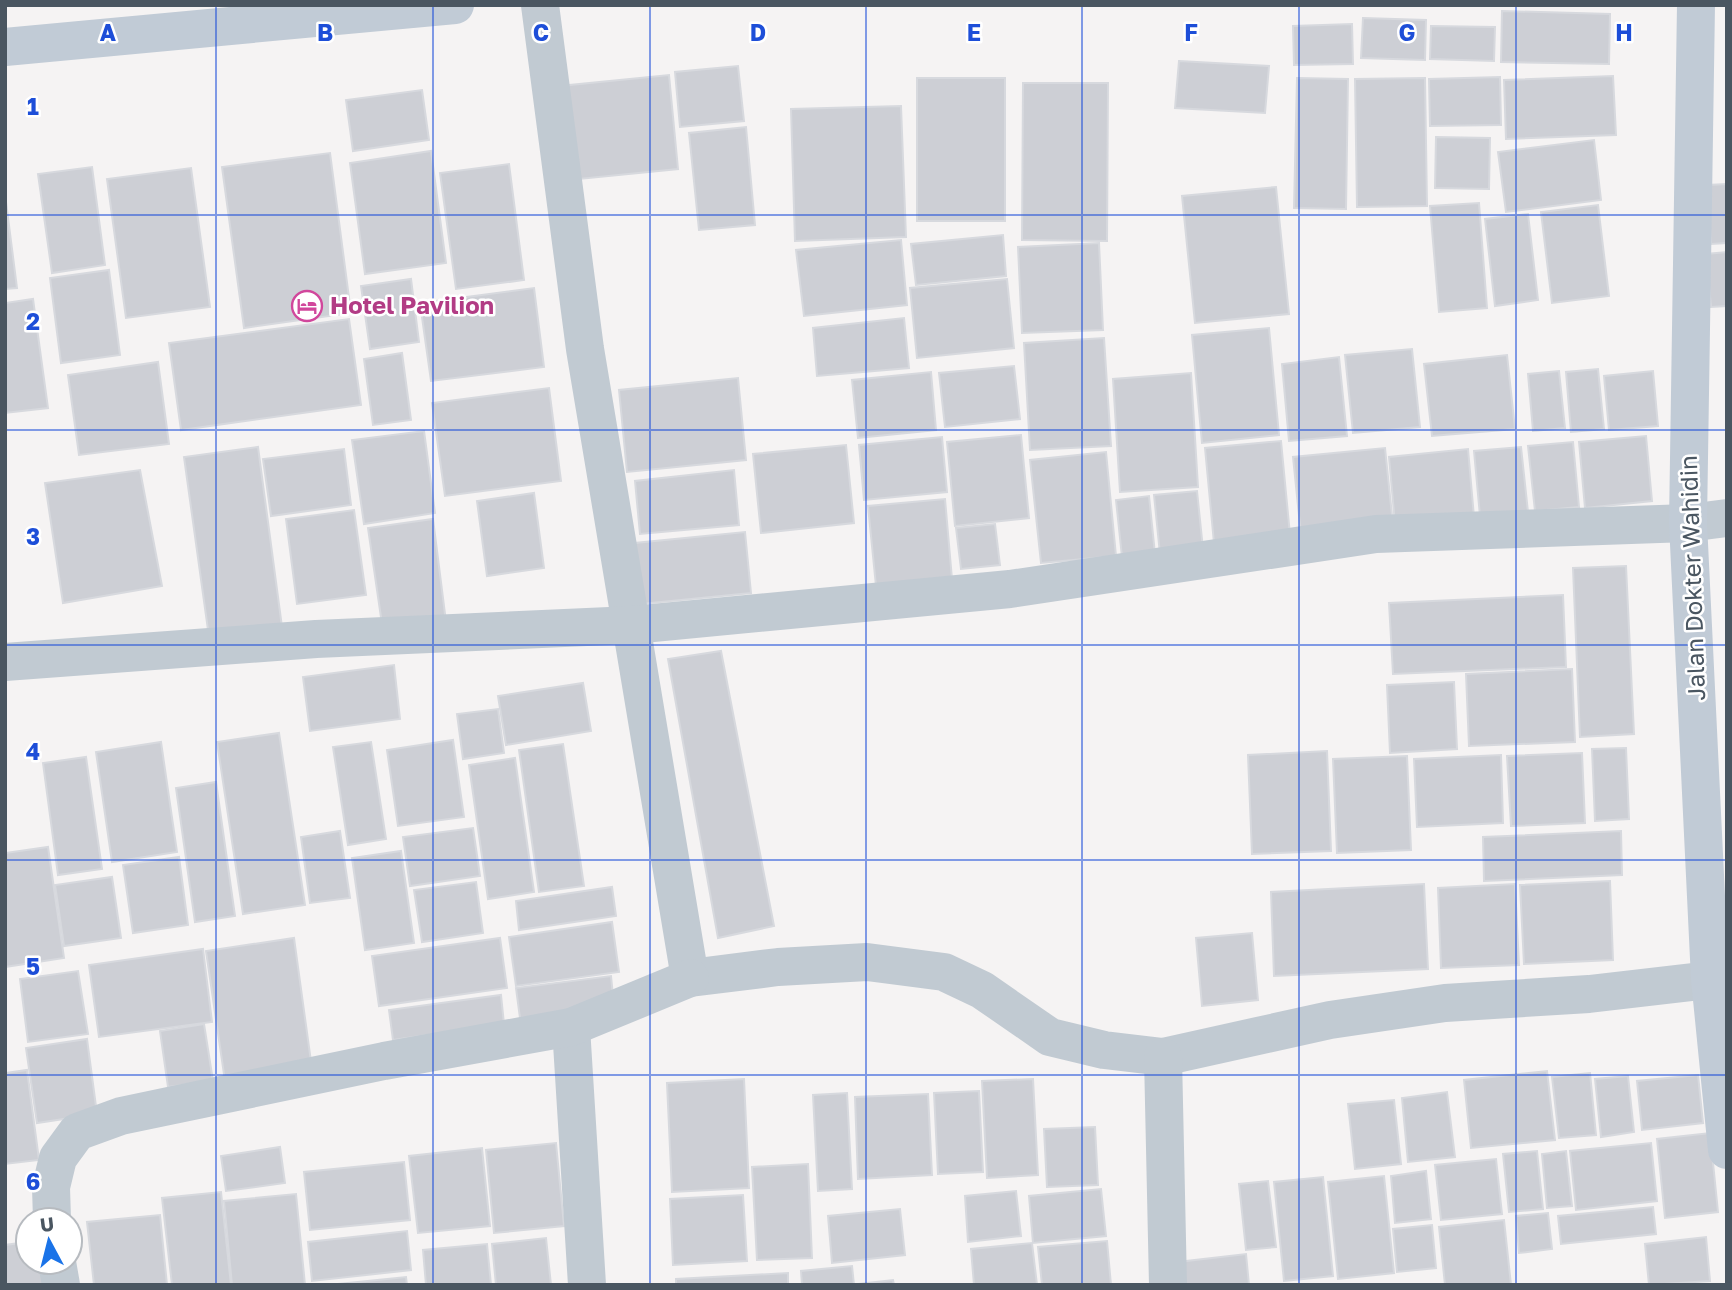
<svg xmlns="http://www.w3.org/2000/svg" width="1732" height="1290" font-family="'Golos Text',sans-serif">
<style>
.building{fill:#cdcfd5;stroke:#d7d9de;stroke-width:2}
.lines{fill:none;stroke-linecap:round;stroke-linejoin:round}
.street{stroke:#c1cad2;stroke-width:38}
.secondary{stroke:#c1cbd6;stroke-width:38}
.grid{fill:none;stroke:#1d4ed8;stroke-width:2;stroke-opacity:0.55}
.labels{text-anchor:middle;stroke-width:5;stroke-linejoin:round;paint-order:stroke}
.hotel-label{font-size:24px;font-weight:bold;fill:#b23c85;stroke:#fff;text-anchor:start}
.street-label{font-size:24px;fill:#4a5661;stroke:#fff}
.grid-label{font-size:23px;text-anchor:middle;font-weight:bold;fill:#1d4ed8;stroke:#fff;stroke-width:5;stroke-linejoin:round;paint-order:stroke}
</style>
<rect width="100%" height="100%" fill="#f5f3f3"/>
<g class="building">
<path d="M1502,11L1610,14L1609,64L1501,62Z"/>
<path d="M1363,18L1426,20L1425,60L1361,58Z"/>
<path d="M1352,24L1353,64L1294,65L1293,26Z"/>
<path d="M1431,26L1495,27L1494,61L1430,59Z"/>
<path d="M1179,61L1269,66L1265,113L1175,108Z"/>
<path d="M738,66L744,121L680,127L675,72Z"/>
<path d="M669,75L678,169L569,180L560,86Z"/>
<path d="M1613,76L1616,135L1506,139L1504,80Z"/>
<path d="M1500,77L1501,125L1430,126L1429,79Z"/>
<rect x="917" y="78" width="88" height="143"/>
<path d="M1297,78L1348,79L1346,209L1294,208Z"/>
<path d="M1425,78L1427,206L1357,207L1355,79Z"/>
<path d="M1023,83H1108L1107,241L1022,240Z"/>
<path d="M422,90L429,140L353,151L346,100Z"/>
<path d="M901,106L906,237L795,241L791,109Z"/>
<path d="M746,127L755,225L699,230L689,133Z"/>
<path d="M1436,137L1490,138L1489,189L1435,188Z"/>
<path d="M1594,140L1601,200L1506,212L1498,152Z"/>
<path d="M431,151L446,263L365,274L350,163Z"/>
<path d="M330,153L351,313L244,328L222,167Z"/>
<path d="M509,164L524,280L456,289L440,173Z"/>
<path d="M92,167L105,265L52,273L38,174Z"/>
<path d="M191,168L210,307L126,318L107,179Z"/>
<path d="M1727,184V243L1711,244L1707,185Z"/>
<path d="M1276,187L1289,314L1195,323L1182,196Z"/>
<path d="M6,202L17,288L5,289V202Z"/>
<path d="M1479,203L1487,308L1439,312L1430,206Z"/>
<path d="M1598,205L1609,296L1552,303L1541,212Z"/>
<path d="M1528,214L1538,300L1495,306L1485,219Z"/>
<path d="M1003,235L1006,276L916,285L911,244Z"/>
<path d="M901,240L907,305L804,316L796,250Z"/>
<path d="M1099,243L1103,330L1022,333L1018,247Z"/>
<path d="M1727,252V306L1711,307L1706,254Z"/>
<path d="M109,270L120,355L61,363L50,278Z"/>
<path d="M411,279L419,342L370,349L361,286Z"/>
<path d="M1007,279L1014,348L917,358L910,288Z"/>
<path d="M534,288L544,367L431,381L420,303Z"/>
<path d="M33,299L48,408L5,413V303Z"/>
<path d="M904,318L909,368L817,376L813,328Z"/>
<path d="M349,319L361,405L181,430L169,343Z"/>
<path d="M1269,328L1279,435L1202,443L1192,335Z"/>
<path d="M1104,338L1111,446L1030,450L1024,343Z"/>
<path d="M1412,349L1420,427L1353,433L1345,355Z"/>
<path d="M402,353L411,420L373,425L364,359Z"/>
<path d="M1507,355L1515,429L1432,436L1424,364Z"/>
<path d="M1339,357L1347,436L1289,441L1282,364Z"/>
<path d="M158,362L169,444L79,455L68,375Z"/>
<path d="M1014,366L1020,419L945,427L939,373Z"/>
<path d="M1598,369L1604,429L1571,432L1566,372Z"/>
<path d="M1559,371L1565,428L1533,431L1528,374Z"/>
<path d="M1653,371L1658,426L1609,430L1604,376Z"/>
<path d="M931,372L936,430L858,438L852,380Z"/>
<path d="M1191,373L1198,487L1120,492L1113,379Z"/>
<path d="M738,378L746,460L627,472L619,390Z"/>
<path d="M549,388L561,481L445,496L432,403Z"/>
<path d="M424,431L435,513L364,524L352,440Z"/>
<path d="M1021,435L1029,518L955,526L947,442Z"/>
<path d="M1646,436L1652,501L1585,508L1579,442Z"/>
<path d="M942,437L947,492L864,500L859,445Z"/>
<path d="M1281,441L1290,535L1214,543L1205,448Z"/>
<path d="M1573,442L1579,507L1535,511L1528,446Z"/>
<path d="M846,445L854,523L761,533L753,454Z"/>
<path d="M258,447L282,627L209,637L184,457Z"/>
<path d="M1521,447L1528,512L1480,516L1474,451Z"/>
<path d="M1385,448L1393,525L1301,535L1293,457Z"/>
<path d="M344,449L351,505L271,516L263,459Z"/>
<path d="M1468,449L1474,517L1395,524L1389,457Z"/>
<path d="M1106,452L1116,556L1041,563L1030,460Z"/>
<path d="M140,470L162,586L63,603L45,483Z"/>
<path d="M734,470L739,525L640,534L635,481Z"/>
<path d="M1197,491L1203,549L1160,554L1154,495Z"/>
<path d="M534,493L544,568L487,576L477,501Z"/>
<path d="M1149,496L1155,554L1122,557L1116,500Z"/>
<path d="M945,499L952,579L876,586L868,506Z"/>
<path d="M354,510L366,595L297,604L286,519Z"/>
<path d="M433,519L446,622L383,631L368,528Z"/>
<path d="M995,524L1000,565L961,569L956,528Z"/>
<path d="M745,532L751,593L641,604L635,543Z"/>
<path d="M1626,566L1634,734L1580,737L1573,568Z"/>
<path d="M1563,595L1566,667L1393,674L1389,603Z"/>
<path d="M721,651L774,926L718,938L668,659Z"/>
<path d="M394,665L400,719L310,731L303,677Z"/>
<path d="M1572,669L1575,742L1469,746L1466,674Z"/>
<path d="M1454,682L1457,749L1390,753L1387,685Z"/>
<path d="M583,683L591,731L506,745L498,696Z"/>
<path d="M498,709L504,753L463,759L457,714Z"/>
<path d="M279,733L305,905L243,914L217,742Z"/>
<path d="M453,740L464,817L398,826L387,750Z"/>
<path d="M161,742L177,852L112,862L96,752Z"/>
<path d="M371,742L386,839L348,845L333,747Z"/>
<path d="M563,744L584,886L539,892L519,750Z"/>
<path d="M1626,748L1629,819L1595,821L1592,749Z"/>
<path d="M1327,751L1331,851L1252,854L1248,755Z"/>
<path d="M1582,753L1585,823L1511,826L1507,756Z"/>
<path d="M1501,755L1503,823L1417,827L1414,759Z"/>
<path d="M1407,756L1411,850L1337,853L1333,759Z"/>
<path d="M86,757L102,869L58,875L43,763Z"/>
<path d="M515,758L534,892L488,899L469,765Z"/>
<path d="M216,782L235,916L195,922L176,788Z"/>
<path d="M473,828L480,876L410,886L403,837Z"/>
<path d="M340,831L350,898L310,903L301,837Z"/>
<path d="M1621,831L1622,875L1484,881L1483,837Z"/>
<path d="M48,847L64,958L5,967V853Z"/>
<path d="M401,851L414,943L365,950L352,858Z"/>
<path d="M179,857L188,925L133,933L123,865Z"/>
<path d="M112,877L121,938L64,946L55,885Z"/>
<path d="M1610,881L1613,960L1524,964L1520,885Z"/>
<path d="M476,882L483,933L422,942L414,890Z"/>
<path d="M1424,884L1428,969L1274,976L1271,892Z"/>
<path d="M1515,884L1519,965L1441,968L1438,888Z"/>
<path d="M612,887L616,916L519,930L516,901Z"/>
<path d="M612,922L619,972L516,986L509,937Z"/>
<path d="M1252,933L1258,1000L1202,1006L1196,938Z"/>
<path d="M294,938L312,1069L225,1081L206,951Z"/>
<path d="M500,938L507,988L379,1006L372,956Z"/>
<path d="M203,949L212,1022L99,1037L89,965Z"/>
<path d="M78,971L88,1034L28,1042L20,979Z"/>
<path d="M611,976L614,1006L520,1018L516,988Z"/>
<path d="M501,995L504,1024L393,1040L389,1010Z"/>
<path d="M204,1024L213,1081L168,1087L160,1031Z"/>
<path d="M87,1039L97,1114L37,1123L26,1048Z"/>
<path d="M27,1070L39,1160L5,1164V1073Z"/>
<path d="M1547,1071L1555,1140L1471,1148L1464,1080Z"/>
<path d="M1590,1073L1596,1135L1559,1138L1552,1077Z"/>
<path d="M1698,1075L1703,1123L1642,1130L1637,1081Z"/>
<path d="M1628,1076L1634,1132L1601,1137L1595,1079Z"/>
<path d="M744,1079L749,1188L672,1192L667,1083Z"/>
<path d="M1033,1079L1038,1175L987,1178L982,1081Z"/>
<path d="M979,1091L983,1172L938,1174L934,1093Z"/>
<path d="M1447,1092L1455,1157L1408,1162L1402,1098Z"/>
<path d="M847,1093L852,1189L818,1191L813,1095Z"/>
<path d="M928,1094L932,1175L858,1179L855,1097Z"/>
<path d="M1394,1100L1401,1164L1355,1169L1348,1104Z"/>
<path d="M1095,1127L1098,1185L1047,1187L1044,1129Z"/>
<path d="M1710,1133L1718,1212L1665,1218L1657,1139Z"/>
<path d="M556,1143L564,1226L494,1233L486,1150Z"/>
<path d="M1651,1143L1657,1201L1576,1210L1570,1151Z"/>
<path d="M280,1147L285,1183L226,1191L221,1156Z"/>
<path d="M482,1148L490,1226L418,1233L409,1156Z"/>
<path d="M1537,1151L1543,1209L1509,1212L1503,1154Z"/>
<path d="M1566,1151L1572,1206L1547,1208L1542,1154Z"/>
<path d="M1496,1159L1502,1214L1441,1220L1435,1165Z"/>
<path d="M404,1162L410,1220L310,1230L304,1172Z"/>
<path d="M808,1164L812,1258L757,1260L752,1167Z"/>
<path d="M1426,1171L1431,1219L1395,1223L1391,1176Z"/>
<path d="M1384,1176L1394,1273L1338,1279L1328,1182Z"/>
<path d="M1323,1177L1333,1276L1284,1281L1274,1182Z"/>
<path d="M1268,1181L1276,1247L1246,1250L1239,1184Z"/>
<path d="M1101,1189L1106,1236L1033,1243L1029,1196Z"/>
<path d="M1016,1191L1021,1236L968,1242L965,1196Z"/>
<path d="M221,1192L231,1285H172L162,1198Z"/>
<path d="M296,1194L305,1285H232L224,1201Z"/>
<path d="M743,1195L747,1261L673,1265L670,1199Z"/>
<path d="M1653,1207L1656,1234L1561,1244L1558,1216Z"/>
<path d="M900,1209L905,1255L832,1263L828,1216Z"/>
<path d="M1548,1213L1552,1249L1519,1253L1516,1216Z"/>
<path d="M160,1215L167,1285H94L87,1222Z"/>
<path d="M1504,1220L1511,1285H1445L1439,1227Z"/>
<path d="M1432,1225L1436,1268L1397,1272L1393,1229Z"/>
<path d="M407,1231L411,1270L312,1281L308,1242Z"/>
<path d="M1706,1237L1710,1281L1649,1285L1645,1244Z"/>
<path d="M546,1238L551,1285H496L492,1244Z"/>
<path d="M1107,1241L1111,1285H1042L1038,1247Z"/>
<path d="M28,1242V1262H50L53,1285H5V1245Z"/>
<path d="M1032,1243L1037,1285H974L971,1249Z"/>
<path d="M487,1244L491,1285H426L423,1250Z"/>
<path d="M1246,1254L1249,1285H1180L1178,1262Z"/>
<path d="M852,1266L854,1285H802L801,1271Z"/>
<path d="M788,1273V1285H676V1279Z"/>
<path d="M406,1277L407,1285H328Z"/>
<path d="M893,1280L894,1285H859V1284Z"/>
</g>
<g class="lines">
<g class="street">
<path d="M540,5L585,349L690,978L778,967L867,962L944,972L982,990L1050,1037L1104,1050L1163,1057L1330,1020L1445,1003L1589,994L1727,978"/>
<path d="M5,662L316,639L632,625L1010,589L1376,534L1688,523L1727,518"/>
<path d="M571,1027L587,1285"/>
<path d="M1163,1057L1168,1285"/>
<path d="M52,1220L51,1187L58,1158L77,1132L121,1116L384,1061L571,1027L690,978"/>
<path d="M57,1262L61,1285"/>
</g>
<g class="secondary">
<path d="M1696,5L1688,523L1710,979L1727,1150"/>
<path d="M5,47L455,5"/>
</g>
</g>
<path class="grid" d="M216,5V1285M433,5V1285M650,5V1285M866,5V1285M1082,5V1285M1299,5V1285M1516,5V1285M5,215H1727M5,430H1727M5,645H1727M5,860H1727M5,1075H1727"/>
<defs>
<g id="hotel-ring" transform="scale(1.575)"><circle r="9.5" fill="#fff" stroke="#d1479c" stroke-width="1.5"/><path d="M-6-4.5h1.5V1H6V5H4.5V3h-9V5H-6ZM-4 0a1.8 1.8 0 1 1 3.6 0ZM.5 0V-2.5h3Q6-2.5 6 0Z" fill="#d1479c"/></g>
</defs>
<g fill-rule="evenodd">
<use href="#hotel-ring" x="307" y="306"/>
</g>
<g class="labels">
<g class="hotel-label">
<text x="330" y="314">Hotel Pavilion</text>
</g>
<g class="street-label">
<text transform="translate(1693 578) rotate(-92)" y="8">Jalan Dokter Wahidin</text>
</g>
</g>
<g class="grid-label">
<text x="108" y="41">A</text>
<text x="325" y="41">B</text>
<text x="541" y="41">C</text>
<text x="758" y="41">D</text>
<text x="974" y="41">E</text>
<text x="1191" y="41">F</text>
<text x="1407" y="41">G</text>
<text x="1624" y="41">H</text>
<text x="33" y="115">1</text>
<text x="33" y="330">2</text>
<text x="33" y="545">3</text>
<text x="33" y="760">4</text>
<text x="33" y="975">5</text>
<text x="33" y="1190">6</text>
</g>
<rect width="1732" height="1290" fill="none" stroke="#4a5661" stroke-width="14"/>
<g transform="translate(49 1241) rotate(353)"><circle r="33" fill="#ffffff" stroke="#b7bbc0" stroke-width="2"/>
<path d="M0-5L12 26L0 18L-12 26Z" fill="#1a73e8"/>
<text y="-10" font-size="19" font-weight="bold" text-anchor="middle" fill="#4a5661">U</text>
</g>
</svg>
